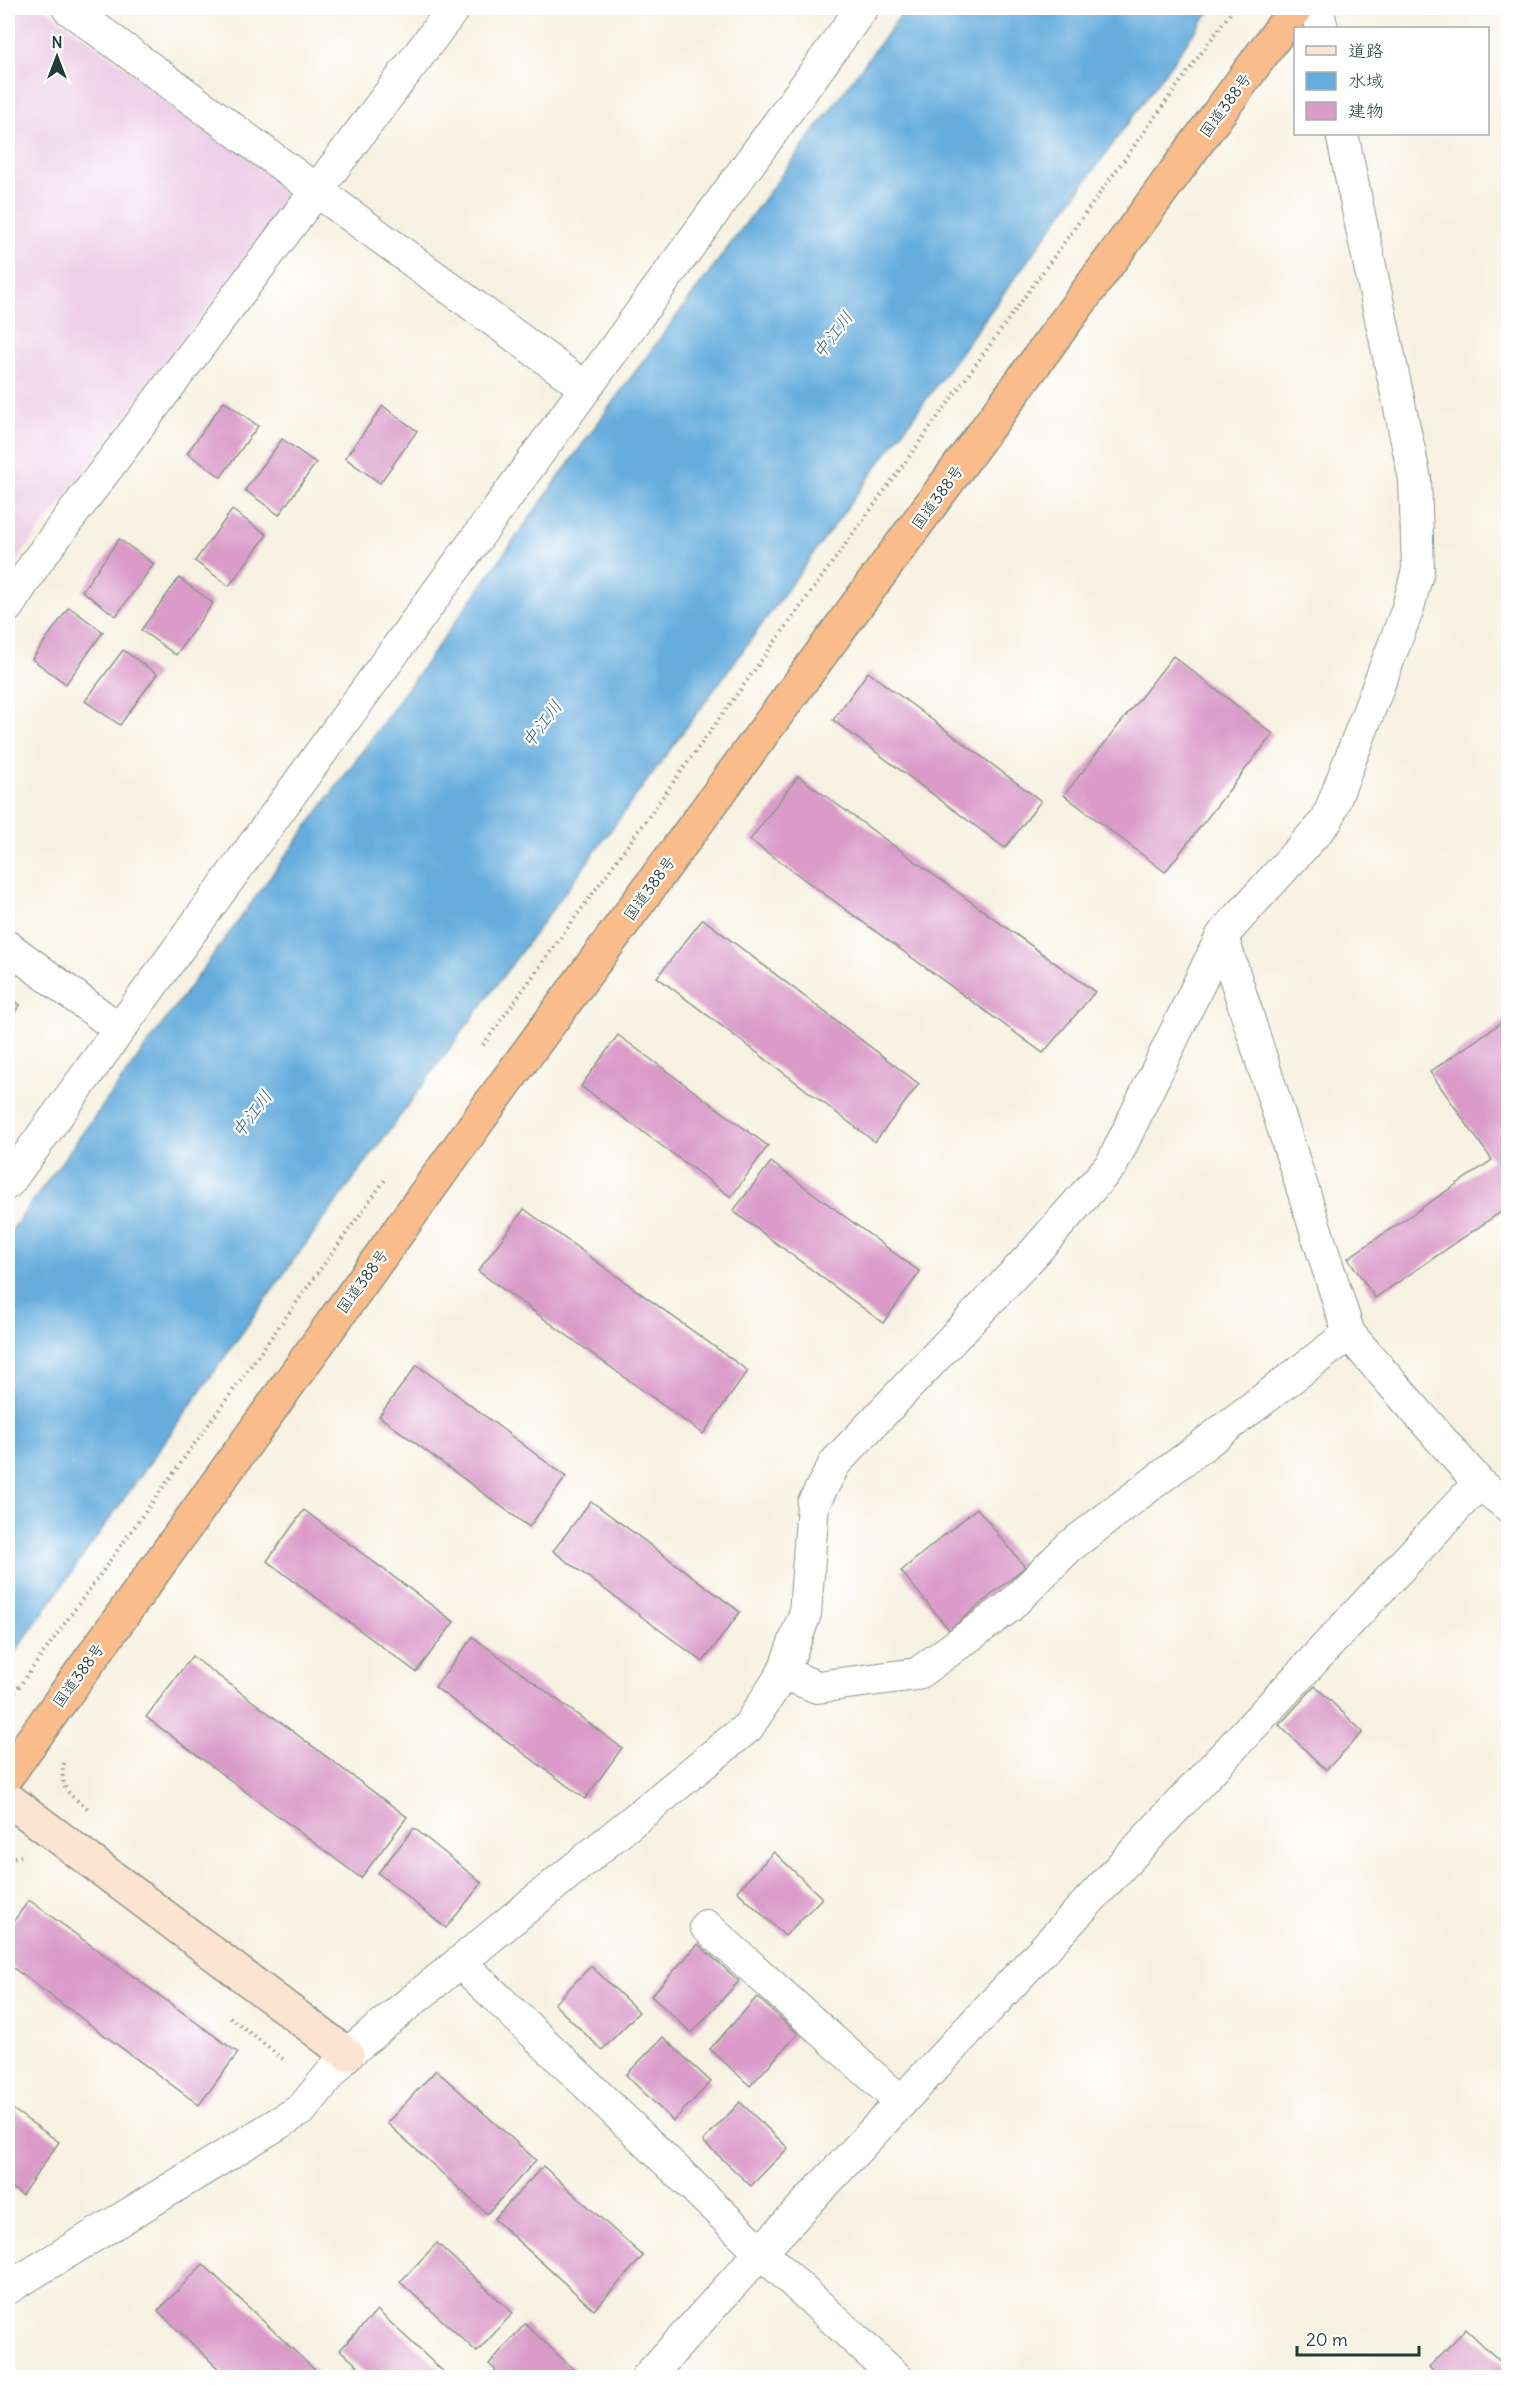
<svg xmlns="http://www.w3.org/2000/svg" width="1516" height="2385" font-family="Delius,'Klee One',sans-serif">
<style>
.built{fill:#eed0e8}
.water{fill:#66addd;stroke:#427588;stroke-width:1.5}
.building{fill:#da9bc9}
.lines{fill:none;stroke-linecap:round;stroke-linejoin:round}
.street-casing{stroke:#8a978a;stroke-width:34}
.secondary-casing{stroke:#8a978a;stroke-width:36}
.highway-casing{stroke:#8a978a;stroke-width:36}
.path{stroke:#8a978a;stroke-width:4;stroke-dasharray:1.5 4.5;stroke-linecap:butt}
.street{stroke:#fff;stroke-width:32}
.secondary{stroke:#fde4d0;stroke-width:33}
.highway{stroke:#f9bc8a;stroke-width:33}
.labels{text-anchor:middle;stroke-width:4.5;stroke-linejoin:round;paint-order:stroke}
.street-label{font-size:16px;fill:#1f3d34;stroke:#fff}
.water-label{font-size:18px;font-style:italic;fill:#38646f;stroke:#fff}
</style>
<rect width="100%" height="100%" fill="#fff"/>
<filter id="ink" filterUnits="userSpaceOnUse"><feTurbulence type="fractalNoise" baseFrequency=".0167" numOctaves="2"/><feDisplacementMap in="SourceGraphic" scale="12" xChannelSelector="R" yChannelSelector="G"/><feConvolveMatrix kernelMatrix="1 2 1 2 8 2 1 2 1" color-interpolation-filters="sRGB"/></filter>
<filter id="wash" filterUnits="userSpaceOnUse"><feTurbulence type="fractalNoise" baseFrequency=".008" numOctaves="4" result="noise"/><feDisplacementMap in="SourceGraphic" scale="24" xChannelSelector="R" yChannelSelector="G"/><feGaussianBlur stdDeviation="1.35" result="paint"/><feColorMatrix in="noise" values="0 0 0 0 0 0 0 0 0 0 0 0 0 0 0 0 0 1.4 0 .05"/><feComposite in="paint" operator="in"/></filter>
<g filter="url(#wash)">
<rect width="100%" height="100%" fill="#f6f1e1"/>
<path class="built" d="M8,8H44L297,190L8,572Z"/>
<path class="water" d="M906,8H1212L703,705L293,1261L8,1662V1235L372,738L615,399Z"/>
<g id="blocks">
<g class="building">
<path d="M224,401L258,426L221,477L187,453Z"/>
<path d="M383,406L417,431L380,483L345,458Z"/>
<path d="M282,439L316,463L279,515L245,490Z"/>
<path d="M232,510L267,535L229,586L195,561Z"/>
<path d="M119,539L154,564L116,616L82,591Z"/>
<path d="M179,578L213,603L176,655L141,630Z"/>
<path d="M69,607L103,632L66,684L32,659Z"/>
<path d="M123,650L157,674L120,725L85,701Z"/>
<path d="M1173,656L1273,734L1165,872L1064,795Z"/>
<path d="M868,672L1041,801L1005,848L833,720Z"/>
<path d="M798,776L1095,992L1043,1053L750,840Z"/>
<path d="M703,919L919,1084L875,1142L657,977Z"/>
<path d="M8,995L20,1005L8,1021Z"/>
<path d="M1508,1018V1207L1375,1298L1348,1258L1492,1160L1430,1072Z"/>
<path d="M618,1035L768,1146L731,1197L581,1086Z"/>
<path d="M771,1162L920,1272L883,1323L733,1211Z"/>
<path d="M524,1209L748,1371L703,1434L478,1271Z"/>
<path d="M417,1365L566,1477L529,1527L379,1416Z"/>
<path d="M591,1501L740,1612L703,1662L553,1551Z"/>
<path d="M977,1508L1025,1567L949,1630L901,1571Z"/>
<path d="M304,1510L454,1622L416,1672L267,1561Z"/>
<path d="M473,1637L622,1748L585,1799L435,1687Z"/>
<path d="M192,1656L407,1817L361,1878L146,1717Z"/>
<path d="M1315,1686L1363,1732L1326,1770L1279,1725Z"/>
<path d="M414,1828L482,1883L446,1928L378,1873Z"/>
<path d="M774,1852L822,1898L785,1936L737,1891Z"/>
<path d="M29,1900L238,2053L199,2105L8,1964V1929Z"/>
<path d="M698,1944L739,1981L692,2033L651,1996Z"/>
<path d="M591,1966L639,2012L602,2050L554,2004Z"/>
<path d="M757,1997L798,2034L750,2086L710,2049Z"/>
<path d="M663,2037L711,2082L673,2121L626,2075Z"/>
<path d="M436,2070L536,2160L487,2214L387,2123Z"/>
<path d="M740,2102L788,2148L751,2186L703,2141Z"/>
<path d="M8,2106L59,2142L22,2195L8,2185Z"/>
<path d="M543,2166L643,2256L594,2310L494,2219Z"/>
<path d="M437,2243L513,2313L477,2352L400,2282Z"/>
<path d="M203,2264L323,2378H228L158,2311Z"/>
<path d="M377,2310L450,2378H371L340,2350Z"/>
<path d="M525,2324L583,2378H504L489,2364Z"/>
<path d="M1466,2329L1508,2369V2378H1440L1429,2367Z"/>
</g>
</g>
</g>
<g filter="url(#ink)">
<use href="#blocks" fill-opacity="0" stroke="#8a978a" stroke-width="1.5"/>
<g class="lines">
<g class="street-casing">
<g id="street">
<path d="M68,8L586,388"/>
<path d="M1317,8L1322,28"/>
<path d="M8,606L37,561L454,8"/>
<path d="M1222,936L1349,1334L1479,1483L1508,1506"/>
<path d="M8,947L119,1029"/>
<path d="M8,1183L862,8"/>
<path d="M783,1673L817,1687L917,1674L1009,1607L1069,1547L1349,1334"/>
<path d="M706,1926L901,2102"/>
<path d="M460,1962L761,2252L897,2378"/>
<path d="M8,2288L302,2109L347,2054L748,1727L783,1673L805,1614L813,1504L835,1463L1033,1254L1112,1164L1222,936L1327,820L1407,611L1418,570L1415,479L1342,134"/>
<path d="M647,2378L761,2252L1479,1483"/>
</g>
</g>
<g class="secondary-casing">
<path id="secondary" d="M8,1799L347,2054"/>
</g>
<g class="highway-casing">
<path id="highway" d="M8,1774L490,1104L1296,8"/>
</g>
<g class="path">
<path d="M483,1045L1234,8"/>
<path d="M8,1702L387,1177"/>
<path d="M64,1763C59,1792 70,1794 91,1811"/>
<path d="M8,1858L21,1856"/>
<path d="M230,2017L283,2059"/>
</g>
<use href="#street" class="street"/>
<use href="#secondary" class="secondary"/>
<use href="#highway" class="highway"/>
</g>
</g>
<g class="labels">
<g class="street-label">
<text transform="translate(1225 105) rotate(-54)" y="6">国道388号</text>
<text transform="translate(937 497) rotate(-54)" y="6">国道388号</text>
<text transform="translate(649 888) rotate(-54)" y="6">国道388号</text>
<text transform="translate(362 1281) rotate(-54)" y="6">国道388号</text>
<text transform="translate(78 1675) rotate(-54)" y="6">国道388号</text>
</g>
<g class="water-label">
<text transform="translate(833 335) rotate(-53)" y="6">中江川</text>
<text transform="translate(542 724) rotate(-53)" y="6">中江川</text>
<text transform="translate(252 1114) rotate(-53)" y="6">中江川</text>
</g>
</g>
<rect width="1516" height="2385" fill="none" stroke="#fff" stroke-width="30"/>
<rect x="1294" y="27" width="195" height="108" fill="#ffffff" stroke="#a5b1ae" stroke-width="1.5"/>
<rect x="1306" y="46" width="30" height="9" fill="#fde4d0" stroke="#a5b1ae" stroke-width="1.5"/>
<text x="1348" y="57" font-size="18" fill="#1f3d34">道路</text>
<rect x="1306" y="72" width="30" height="18" fill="#66addd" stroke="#a5b1ae" stroke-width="1.5"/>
<text x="1348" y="87" font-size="18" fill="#1f3d34">水域</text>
<rect x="1306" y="102" width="30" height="18" fill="#da9bc9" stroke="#a5b1ae" stroke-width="1.5"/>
<text x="1348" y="117" font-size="18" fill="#1f3d34">建物</text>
<g transform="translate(57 57)" stroke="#ffffff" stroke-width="4.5" paint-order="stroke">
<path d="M0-4.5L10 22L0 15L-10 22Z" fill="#1f3d34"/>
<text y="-9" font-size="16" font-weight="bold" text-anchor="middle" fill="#1f3d34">N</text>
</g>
<path d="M1297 2346v9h122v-9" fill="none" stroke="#1f3d34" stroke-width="3"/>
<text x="1306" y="2346" font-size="18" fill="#1f3d34" stroke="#ffffff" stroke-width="4.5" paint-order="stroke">20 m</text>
</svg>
